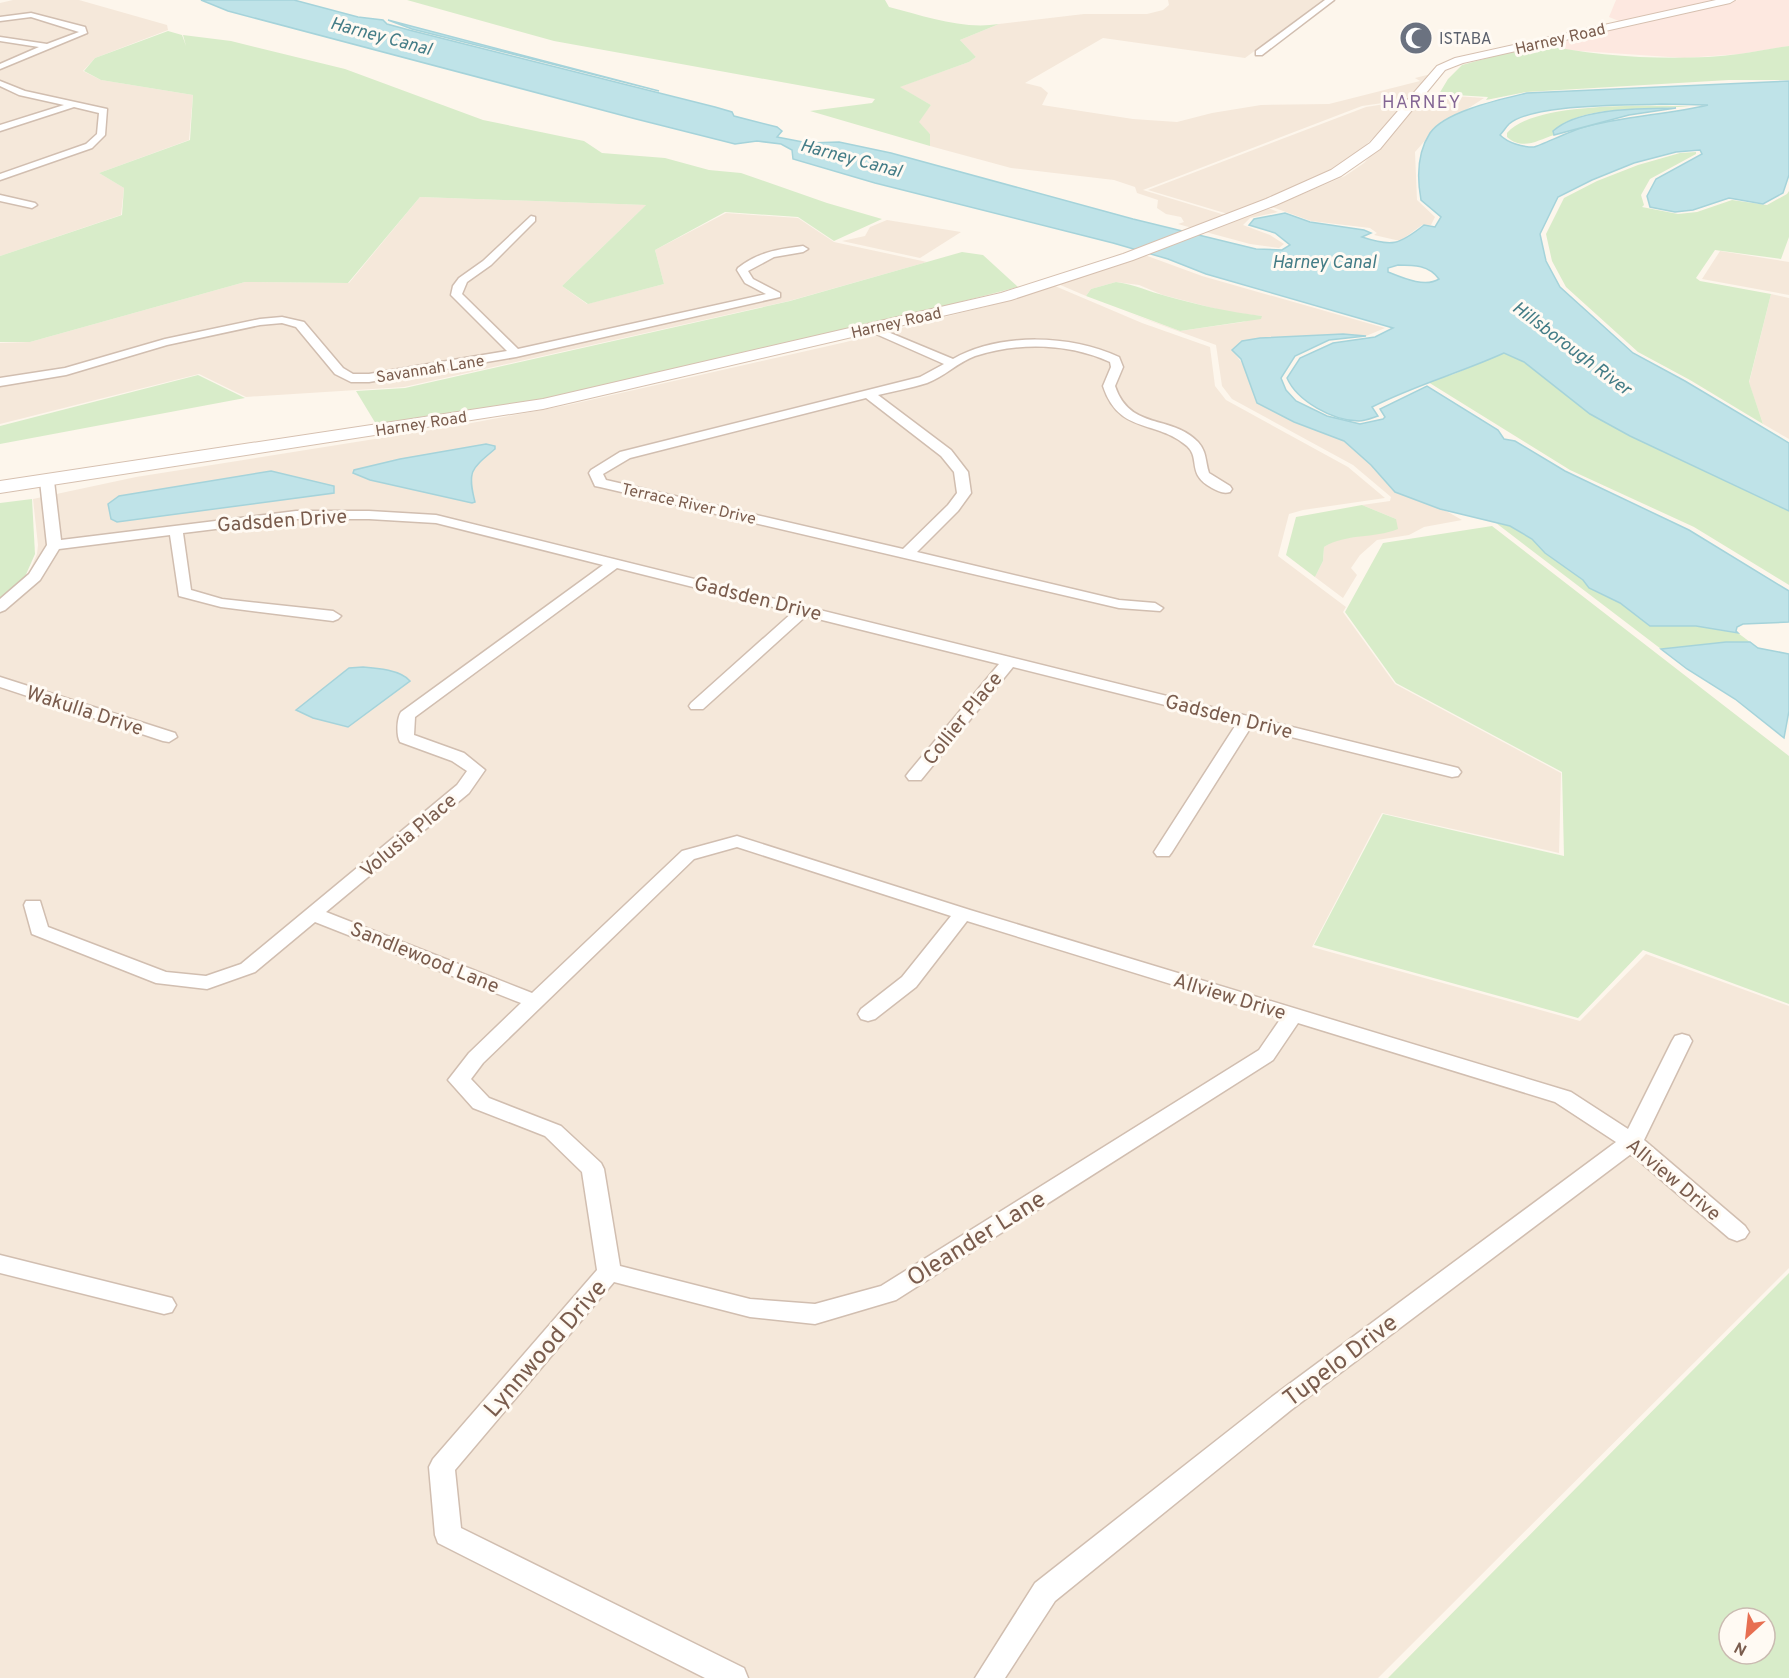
<svg xmlns="http://www.w3.org/2000/svg" width="1789" height="1678" font-family="Overpass,sans-serif">
<style>
.residential{fill:#f5e8da}
.commercial{fill:#fde8e0}
.green{fill:#d8ecc9;fill-rule:evenodd}
.water{fill:#bfe3e8;stroke:#a5d3da;stroke-width:1.5;fill-rule:evenodd}
.lines{fill:none;stroke-linecap:round;stroke-linejoin:round}
.street-casing{stroke:#d1beb0;stroke-width:3}
.secondary-casing{stroke:#d6c0b0;stroke-width:2}
.street{fill:#fff;fill-rule:evenodd}
.secondary{fill:#fff;fill-rule:evenodd}
.labels{text-anchor:middle;stroke-width:6;stroke-linejoin:round;paint-order:stroke}
.far-worship-label{font-size:16px;fill:#5b616d;stroke:#fffaf3;text-anchor:start}
.far-street-label{font-size:16px;fill:#7a5c4d;stroke:#fffaf3}
.far-water-label{font-size:18px;font-style:italic;fill:#437c86;stroke:#fffaf3}
.far-neighbourhood-label{font-size:18px;letter-spacing:1.5px;fill:#846695;stroke:#fffaf3}
.street-label{font-size:20px;fill:#7a5c4d;stroke:#fffaf3}
.near-street-label{font-size:24px;fill:#7a5c4d;stroke:#fffaf3}
</style>
<rect width="100%" height="100%" fill="#fdf6ec"/>
<g class="residential">
<path d="M13,0H79L167,25L168,30L95,58L83,71L101,80L193,95L189,140L99,173L124,188L121,215L0,256V3Z"/>
<path d="M1168,0H1324L1245,58L1103,38L1025,83L1041,87L1048,93L1042,105L1133,119L1177,122L1212,113L1261,105L1329,104L1420,81L1415,78L1431,74L1410,99L1362,106L1143,190L1225,215L1192,228L1178,224L1184,222L1181,217L1166,214L1157,208L1158,200L1137,193L1135,187L1114,180L1011,168L930,146V134L918,122L931,105L899,87L969,62L976,57L960,40L999,24L1084,14H1147L1163,10L1169,5Z"/>
<path d="M1427,94L1484,98L1461,113L1442,121L1415,152L1417,200L1435,217L1431,225H1422L1400,241L1374,235L1377,233L1370,228L1311,221L1272,207L1345,176L1364,163Z"/>
<path d="M1410,100L1360,151L1324,176L1228,214L1148,190L1366,107Z"/>
<path d="M420,197L646,205L562,286L587,304L664,284L655,250L726,213L798,218L834,242L927,262L789,301L404,387L246,397L199,374L0,424V343L30,342L245,282L349,283Z"/>
<path d="M1268,208L1278,212L1250,218L1243,225L1270,235L1284,244L1279,248L1250,244L1202,231Z"/>
<path d="M887,220L961,232L920,258L842,241L865,236L870,227Z"/>
<path d="M1720,251L1789,262V295L1702,279Z"/>
<path d="M1142,254L1202,276L1385,328L1366,336L1343,334L1260,338L1232,350L1245,367L1258,403L1294,422L1344,441L1371,465L1395,492L1448,512L1462,520L1424,527L1409,535L1377,540L1360,555L1351,568L1357,575L1343,598L1315,577L1323,561L1324,547L1338,538L1355,537L1396,519L1362,505L1390,501L1391,497L1353,465L1232,399L1222,386L1216,345L1123,311L1180,331L1243,322L1262,316L1228,312L1163,295L1139,285L1116,282L1091,289L1086,296L1058,284Z"/>
<path d="M1055,286L1142,323L1210,347L1215,386L1226,400L1348,467L1385,498L1303,510L1289,514L1278,556L1346,607L1343,612L1395,684L1561,773L1559,853L1382,813L1312,947L1580,1021L1646,954L1789,1006V1268L1378,1678H0V602L26,579L37,554L38,545L33,499L136,477L450,427L568,405L846,342L1004,302Z"/>
<path d="M1771,294L1789,298V439L1763,424L1749,383Z"/>
</g>
<g class="commercial">
<path d="M1616,0H1722L1565,35L1619,21L1609,17Z"/>
<path d="M1738,0H1789V46L1740,54L1684,58L1566,50L1539,44Z"/>
</g>
<g class="green">
<path d="M407,0H885L889,7C925,16 962,30 999,24L960,40L976,57L969,62L900,87L931,105L919,122L930,134V146L810,111L872,103L875,99L554,41Z"/>
<path d="M168,31L182,35L186,46L183,35L231,41L345,69L483,120L584,141L602,153L665,158L709,170L741,173L827,203L882,219L834,241L798,217L725,212L655,250L664,284L588,304L562,286L646,205L420,197L348,283L245,282L30,342H0V256L122,215L124,188L99,173L190,140L193,95L101,80L84,71L95,58Z"/>
<path d="M1539,44C1598,57 1679,62 1739,54C1755,52 1772,48 1789,46V80H1729L1526,92L1486,100L1488,97L1439,94L1448,79L1462,65Z"/>
<path d="M1690,106C1651,111 1583,103 1553,131L1554,135C1538,140 1523,151 1507,137V133C1534,101 1648,106 1690,106Z"/>
<path d="M1696,152V154L1650,179L1641,195L1644,205L1642,207L1678,214L1697,212L1732,200L1767,205L1787,194L1789,191V237L1781,259L1715,250L1696,278L1700,281L1771,294L1749,382L1763,424L1690,380L1638,352L1566,287L1552,261L1546,234L1564,198L1597,181L1638,165L1680,153Z"/>
<path d="M962,252L983,255L1018,287L848,331L573,396L379,429L356,391L405,388L790,301Z"/>
<path d="M1116,282C1137,285 1147,291 1166,296C1198,305 1229,312 1262,316L1261,319L1180,331L1086,296L1091,289Z"/>
<path d="M1504,353L1524,362L1590,414L1630,436L1789,511V585L1694,527L1570,470L1428,382L1454,374Z"/>
<path d="M198,375L245,398L0,444V426Z"/>
<path d="M32,499L35,554L24,579L0,600V503Z"/>
<path d="M1362,505L1396,519L1398,529C1373,539 1347,533 1324,547L1323,561L1315,577L1286,555L1296,517Z"/>
<path d="M1496,523L1510,526L1533,539L1545,553L1583,580L1589,588L1620,603L1650,626H1696L1738,633L1750,642H1726L1661,649Z"/>
<path d="M1492,526L1789,756V1004L1643,950L1578,1018L1314,945L1383,814L1564,856L1562,772L1396,683L1345,612L1383,543Z"/>
<path d="M1789,1273V1678H1388ZM1729,1618H1765V1654H1729Z"/>
</g>
<g class="water">
<path d="M201,0H294L358,17L383,20L387,24L409,30L715,107L732,112L734,116L777,127L782,131L777,137L808,143L839,142L891,153L1133,219L1256,249L1282,250L1290,245L1275,233L1249,225L1254,219L1285,213L1310,222L1364,230L1371,233L1362,237C1392,247 1399,245 1424,225L1435,227L1441,217L1421,200C1417,178 1417,153 1430,133C1445,111 1502,99 1527,93L1789,81V175L1783,193L1763,204L1729,198L1693,210L1675,212L1650,207L1647,196L1656,179L1702,154L1700,150L1676,152L1634,163L1592,180L1558,197L1540,234L1546,261L1560,287L1633,353L1685,381L1789,443V511L1630,436L1590,414L1524,362L1504,353C1460,373 1415,385 1372,407L1378,416C1372,418 1365,421 1359,421C1333,421 1297,401 1287,378L1300,358L1333,343L1375,337L1393,328L1206,274L1168,259L1113,243L875,183L793,159L792,150L781,144L757,141L735,144L636,119L228,11ZM1661,104L1708,105C1666,115 1623,116 1581,128C1571,131 1539,146 1534,147C1522,147 1508,143 1500,135C1503,132 1506,127 1509,124C1534,103 1627,106 1661,104ZM1398,265C1414,265 1429,265 1439,279C1425,288 1403,278 1388,272V268Z"/>
<path d="M388,20L659,91L412,29Z"/>
<path d="M1676,108L1629,115L1554,135L1553,131C1579,107 1641,109 1676,108Z"/>
<path d="M1343,334L1366,336L1329,340L1295,356L1281,378L1286,390L1296,401L1327,416L1360,424L1383,419L1385,417L1380,409L1427,386L1498,430L1504,439L1515,441L1565,471L1689,530L1789,591V622L1743,624L1737,627L1736,631L1738,633L1696,626H1650L1620,603L1589,588L1583,580L1545,553L1532,539L1510,526L1440,509L1395,492L1371,465L1344,441L1294,422L1257,403L1241,359L1232,350L1242,341L1260,338Z"/>
<path d="M486,444L495,446V449C471,469 467,471 475,502L472,503L370,480L353,473L354,470L400,459Z"/>
<path d="M271,471L334,486V493L117,522L111,519L108,504L119,496Z"/>
<path d="M1726,642H1750L1758,648L1789,654V711L1784,738L1735,699L1687,669L1661,649Z"/>
<path d="M363,667C377,668 401,670 410,681L348,727L313,718L296,710L349,668Z"/>
</g>
<g class="lines">
<g class="street-casing">
<g id="street">
<path d="M1325,0H1334L1262,55H1256V51Z"/>
<path d="M31,13L85,27L87,33L0,69V64L39,47L0,41V37L47,44L79,32L31,17L0,21V17Z"/>
<path d="M0,81L25,91L107,109L105,135L92,148L0,180V174L86,144L97,134L99,113L74,107L0,131V125L64,105L19,95L0,86Z"/>
<path d="M0,195L35,203L37,205L32,208L0,201Z"/>
<path d="M531,216L535,217V221L491,265L467,282L462,294L518,349L766,294L745,283L737,270L738,268C758,252 779,249 803,246L808,249L803,252L774,257L748,271L753,279L780,293V297L516,357L369,382H351L335,374L296,327L282,323L260,325L167,345L66,375L0,386V378L65,368L165,339L260,319L282,317L304,322L343,368L353,374H369L507,351L451,295L453,286L459,278L483,261Z"/>
<path d="M871,325L953,359C1001,332 1071,335 1119,357L1123,367L1115,386C1130,431 1171,414 1198,442C1207,452 1205,461 1209,473L1230,486L1232,489L1230,492C1223,494 1218,491 1212,488C1186,474 1201,459 1187,446C1156,419 1119,435 1103,386L1111,367L1110,362C1069,343 1018,342 975,356C958,362 944,377 927,383C911,388 894,391 878,395L951,450L968,472L971,493L958,511L917,552L1119,600L1155,603L1163,608L1160,611L1119,608L600,487L595,486L589,473L591,470L620,452L920,377L944,364L867,330L865,328ZM866,398L941,456L954,472L957,493L948,505L903,549L606,480L603,474L630,458Z"/>
<path d="M47,477L54,481L61,540L296,511H369L436,515L1458,768L1461,772L1458,776L1452,777L1251,727L1172,852L1169,856H1157L1154,852L1237,723L1013,667L921,780H909L906,776L909,772L999,664L806,616L703,709H691L689,706L691,703L793,612L617,568L415,717L414,735L464,753L485,770L469,793L326,912L532,993L682,851L737,836L970,910L1571,1092L1628,1129L1672,1041L1675,1036L1682,1034L1689,1036L1692,1041L1644,1140L1745,1226L1749,1232L1745,1238L1737,1241L1729,1238L1631,1154L1291,1410L1055,1601L1005,1678H975L1035,1583L1273,1396L1616,1142L1555,1102L1298,1023L1273,1060L896,1300L815,1324L750,1317L614,1282L455,1470L461,1528L744,1668L748,1678H705L438,1543L435,1535L429,1467L433,1459L597,1270L582,1172L545,1136L473,1108L448,1080L469,1053L521,1003L315,922L255,972L207,989L156,983L32,934L24,905L26,901H40L48,927L166,972L206,976L241,964L457,785L467,771L452,761L400,742C396,735 397,718 401,712L603,565L436,523L369,519H296L183,533L191,590L222,599L333,611L341,616L338,619L333,621L221,607L179,596L170,535L59,549L40,580L5,610L0,612V599L29,574L47,545L40,481ZM737,847L951,916L902,977L861,1009L858,1014L861,1019L868,1021L875,1019L916,987L967,921L1281,1018L1259,1050L881,1286L815,1304L750,1299L620,1266L604,1169L601,1163L561,1126L489,1098L471,1079L483,1063L694,859Z"/>
<path d="M0,677L175,733L177,737L169,742L163,741L0,687Z"/>
<path d="M0,1255L172,1298L176,1305L172,1312L164,1314L0,1273Z"/>
</g>
</g>
<g class="secondary-casing">
<path id="secondary" d="M1716,0H1735L1730,3L1463,63L1445,70L1380,149L1341,176L1276,205L1133,260L1011,300L543,409L0,493V481L543,399L1001,293L1123,254L1266,199L1331,170L1370,143L1437,66L1455,58Z"/>
</g>
<use href="#street" class="street"/>
<use href="#secondary" class="secondary"/>
</g>
<defs>
<g id="mosque-disc" transform="scale(1.725)"><circle r="9.5" fill="#6b7280" stroke="#fffaf3"/><path d="M3.5-4.9A6 6 0 1 0 3.5 4.9A5 5 0 1 1 3.5-4.9Z" fill="#fff"/></g>
</defs>
<g fill-rule="evenodd">
<use href="#mosque-disc" x="1416" y="38"/>
</g>
<g class="labels">
<g class="far-worship-label">
<text x="1439" y="44">ISTABA</text>
</g>
<g class="far-street-label">
<text transform="translate(1560 38) rotate(-13)" y="6">Harney Road</text>
<text transform="translate(896 322) rotate(-13)" y="6">Harney Road</text>
<text transform="translate(430 368) rotate(-9)" y="6">Savannah Lane</text>
<text transform="translate(421 423) rotate(-9)" y="6">Harney Road</text>
<text transform="translate(689 503) rotate(13)" y="6">Terrace River Drive</text>
</g>
<g class="far-water-label">
<text transform="translate(381 36) rotate(15)" y="6">Harney Canal</text>
<text transform="translate(851 158) rotate(15)" y="6">Harney Canal</text>
<text x="1324" y="268">Harney Canal</text>
<text transform="translate(1572 348) rotate(37)" y="6">Hillsborough River</text>
</g>
<g class="far-neighbourhood-label">
<text x="1422" y="108">HARNEY</text>
</g>
<g class="street-label">
<text transform="translate(282 520) rotate(-4)" y="7">Gadsden Drive</text>
<text transform="translate(758 598) rotate(14)" y="7">Gadsden Drive</text>
<text transform="translate(85 710) rotate(18)" y="7">Wakulla Drive</text>
<text transform="translate(1229 716) rotate(14)" y="7">Gadsden Drive</text>
<text transform="translate(962 718) rotate(-51)" y="7">Collier Place</text>
<text transform="translate(408 835) rotate(-40)" y="7">Volusia Place</text>
<text transform="translate(425 957) rotate(22)" y="7">Sandlewood Lane</text>
<text transform="translate(1230 996) rotate(17)" y="7">Allview Drive</text>
<text transform="translate(1674 1179) rotate(40)" y="7">Allview Drive</text>
</g>
<g class="near-street-label">
<text transform="translate(976 1238) rotate(-32)" y="8">Oleander Lane</text>
<text transform="translate(545 1348) rotate(-49)" y="8">Lynnwood Drive</text>
<text transform="translate(1340 1360) rotate(-37)" y="8">Tupelo Drive</text>
</g>
</g>
<g transform="translate(1747 1636) rotate(207)"><circle r="28" fill="#fffaf3" stroke="#cabbb1" stroke-width="1.5"/>
<path d="M0-4.5L10 22L0 15L-10 22Z" fill="#e76f51"/>
<text y="-9" font-size="16" font-weight="bold" text-anchor="middle" fill="#7a5c4d">N</text>
</g>
</svg>
